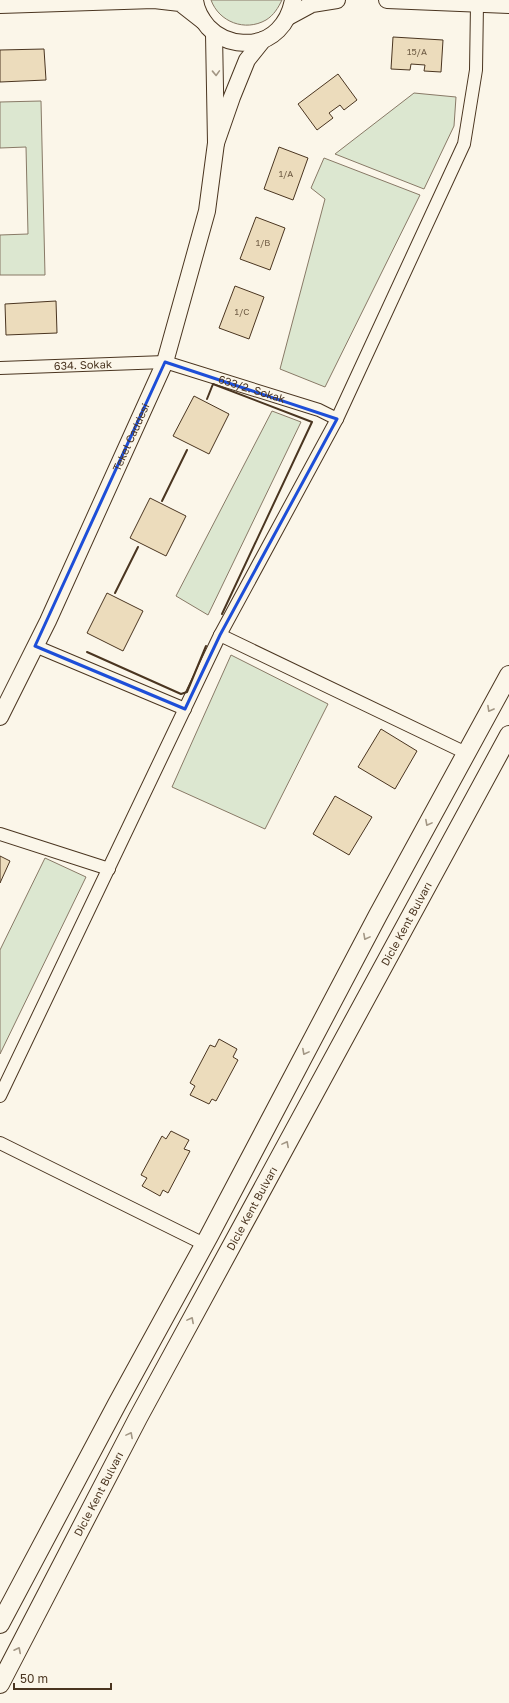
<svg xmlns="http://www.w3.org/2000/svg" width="509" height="1703" font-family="'Golos Text',sans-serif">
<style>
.green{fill:#dce7d0;stroke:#887966}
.building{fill:#ecdcbc;stroke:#4a3520}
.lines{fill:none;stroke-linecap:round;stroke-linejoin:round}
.street-casing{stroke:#4a3520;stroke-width:14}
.secondary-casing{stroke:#4a3520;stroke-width:18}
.primary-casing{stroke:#4a3520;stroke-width:20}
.street{stroke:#fbf6e9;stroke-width:12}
.secondary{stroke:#fbf6e9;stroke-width:16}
.primary{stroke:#fbf6e9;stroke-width:18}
.wall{stroke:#4a3520;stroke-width:2}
.oneway{stroke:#a29684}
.marked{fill:none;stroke:#1d4ed8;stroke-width:3;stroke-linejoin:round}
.labels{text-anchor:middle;stroke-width:3;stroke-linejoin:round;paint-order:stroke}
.number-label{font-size:9px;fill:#725f47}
.street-label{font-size:11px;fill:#4a3520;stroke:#fbf6e9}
</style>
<rect width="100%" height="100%" fill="#fbf6e9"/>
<g class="green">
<path d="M211,0H282C278,8 274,15 266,20C245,32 219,22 211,0Z"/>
<path d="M414,93L456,97L454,126L424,189L335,154Z"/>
<path d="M41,101L45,275H0V235L28,234L26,147L0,148V102Z"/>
<path d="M324,158L420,195L325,387L280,369L325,199L311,188Z"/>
<path d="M272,411L301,422L208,615L176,596Z"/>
<path d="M231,655L328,704L265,829L172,787Z"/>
<path d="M45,858L86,877L0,1054V950Z"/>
</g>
<g class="building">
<path d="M393,37L443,40L441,72L424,71L425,65L411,64L410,70L391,69Z"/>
<path d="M44,49L46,80L0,82V50Z"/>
<path d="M338,74L357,100L344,110L340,105L329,113L333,118L317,130L298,104Z"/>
<path d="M279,147L308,158L293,200L264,189Z"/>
<path d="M256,217L285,228L270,270L240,259Z"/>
<path d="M235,286L264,297L249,339L219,328Z"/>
<path d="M56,301L57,333L6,335L5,304Z"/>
<path d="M194,396L229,414L209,454L173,436Z"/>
<path d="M150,498L186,516L166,556L130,538Z"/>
<path d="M107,593L143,611L123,651L87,633Z"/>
<path d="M381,729L417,751L395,789L358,767Z"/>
<path d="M335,796L372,817L349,855L313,834Z"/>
<path d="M0,856L10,861L0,883Z"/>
<path d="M219,1039L237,1049L233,1057L238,1060L216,1101L212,1099L209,1104L190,1095L195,1086L190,1083L210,1045L215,1047Z"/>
<path d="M171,1131L189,1140L184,1149L190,1151L168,1193L163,1190L160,1196L142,1186L147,1178L141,1175L162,1136L166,1139Z"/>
</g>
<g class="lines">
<g class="street-casing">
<g id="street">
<path id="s1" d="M0,368L165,362L319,410L337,419"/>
<path d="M220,635L466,753"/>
<path d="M35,646L185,709"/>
<path d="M0,834L109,869"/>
<path d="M0,1096L220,635L337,419L464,144L476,70L477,4"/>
<path d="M0,1143L204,1244"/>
</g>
</g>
<g class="secondary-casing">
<g id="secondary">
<path d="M195,0C196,10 202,20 208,27C226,46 259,49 278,30C286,22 291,11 293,0"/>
<path d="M387,0L509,5"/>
<path d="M0,5L154,0L180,3L203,21"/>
<path d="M288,17L312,4L337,0"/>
<path d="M214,34L216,143L232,97L247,60L263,40"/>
<path id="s2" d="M0,717L48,621L165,362L207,211L216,143"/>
</g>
</g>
<g class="primary-casing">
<g id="primary">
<path d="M0,1624L117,1404L209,1236L378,915L509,675"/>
<path id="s3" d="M0,1684L138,1418L509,735"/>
</g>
</g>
<use href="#street" class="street"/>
<use href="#secondary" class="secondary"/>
<use href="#primary" class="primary"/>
<g class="wall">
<path d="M207,399L213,384L312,422L222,614"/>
<path d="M162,501L187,450"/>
<path d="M115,593L138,547"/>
<path d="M87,652L181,694L187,692L206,646"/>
</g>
</g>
<defs><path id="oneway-chevron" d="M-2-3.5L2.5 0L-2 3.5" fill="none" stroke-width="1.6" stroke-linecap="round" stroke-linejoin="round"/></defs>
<g class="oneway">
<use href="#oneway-chevron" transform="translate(216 73) rotate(88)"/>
<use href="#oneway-chevron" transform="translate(490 709) rotate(119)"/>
<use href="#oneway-chevron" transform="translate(428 823) rotate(118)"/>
<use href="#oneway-chevron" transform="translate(366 937) rotate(118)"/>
<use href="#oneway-chevron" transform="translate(305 1052) rotate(118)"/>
<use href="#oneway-chevron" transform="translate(286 1144) rotate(-62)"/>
<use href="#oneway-chevron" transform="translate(191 1320) rotate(-62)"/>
<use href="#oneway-chevron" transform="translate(130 1435) rotate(-62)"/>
<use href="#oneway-chevron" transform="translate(18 1650) rotate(-63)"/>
</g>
<path class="marked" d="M165,362L337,419L220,635L185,709L35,646Z"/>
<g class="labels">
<g class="number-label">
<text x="417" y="55">15/A</text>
<text x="286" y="177">1/A</text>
<text x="263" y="246">1/B</text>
<text x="242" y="315">1/C</text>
</g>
<g class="street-label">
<text dy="4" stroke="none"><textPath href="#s1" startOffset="83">634. Sokak</textPath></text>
<text dy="4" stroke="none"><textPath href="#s1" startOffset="256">633/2. Sokak</textPath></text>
<text dy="4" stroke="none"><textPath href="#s2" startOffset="309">Tekel Caddesi</textPath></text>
<text dy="4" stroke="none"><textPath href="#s3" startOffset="862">Dicle Kent Bulvarı</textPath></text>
<text dy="4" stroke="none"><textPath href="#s3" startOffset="538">Dicle Kent Bulvarı</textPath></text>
<text dy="4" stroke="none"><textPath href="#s3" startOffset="214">Dicle Kent Bulvarı</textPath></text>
</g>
</g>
<path d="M14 1683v6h97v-6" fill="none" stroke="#4a3520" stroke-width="2"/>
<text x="20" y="1683" font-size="12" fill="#4a3520" stroke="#fbf6e9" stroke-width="3" paint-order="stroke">50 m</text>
</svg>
